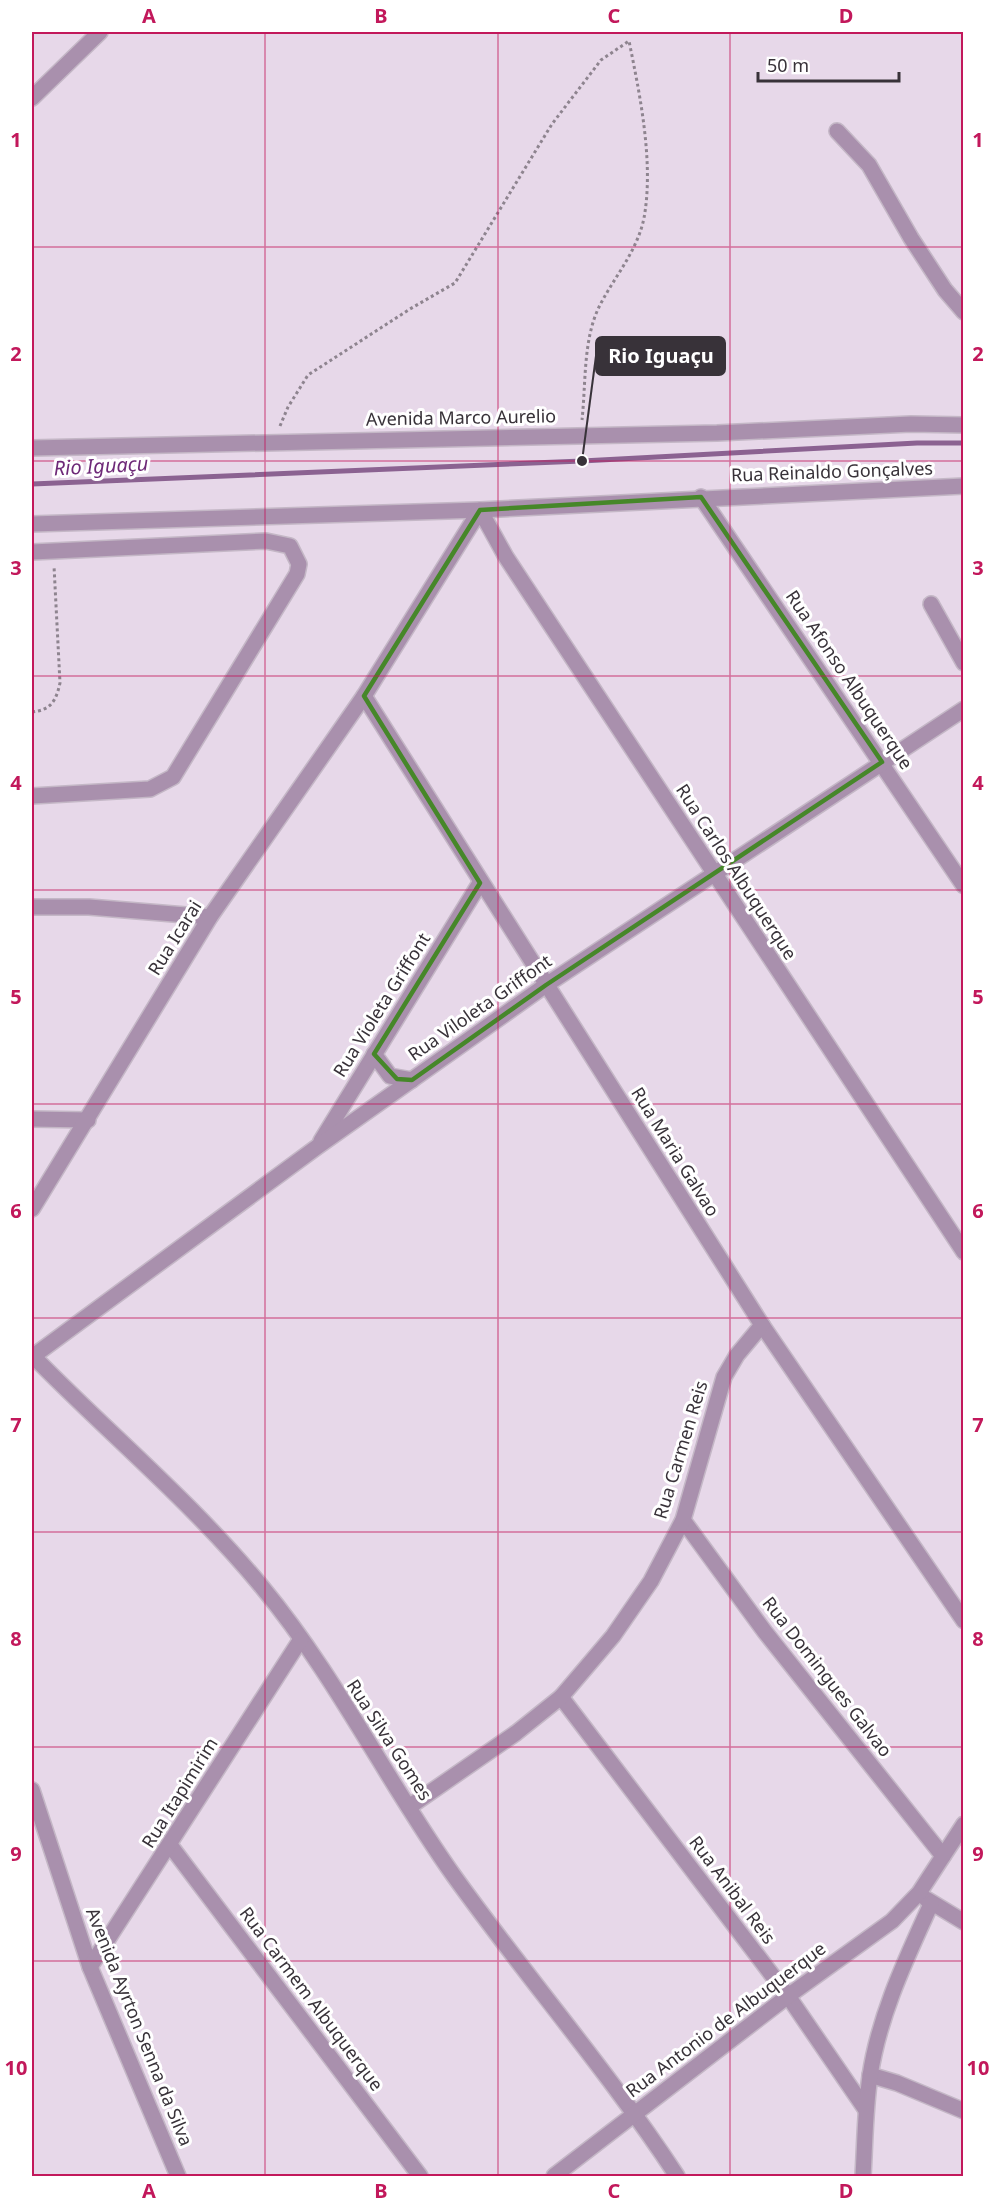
<svg xmlns="http://www.w3.org/2000/svg" width="995" height="2208" font-family="'Noto Sans',sans-serif">
<style>
.lines{fill:none;stroke-linecap:round;stroke-linejoin:round}
.stream{stroke:#8b6291;stroke-width:5}
.minor-casing{stroke:#c4b7c6;stroke-width:18}
.path{stroke:#8e848f;stroke-width:3;stroke-dasharray:3 3;stroke-linecap:butt}
.minor{stroke:#a990ad;stroke-width:15}
.marked{fill:none;stroke:#468729;stroke-width:4.5;stroke-linejoin:round}
.grid{fill:none;stroke:#c2185b;stroke-width:1.5;stroke-opacity:0.55}
.labels{text-anchor:middle;stroke-width:6;stroke-linejoin:round;paint-order:stroke}
.street-label{font-size:18px;fill:#383239;stroke:#fff}
.water-label{font-size:20px;font-style:italic;fill:#6e2978;stroke:#fff}
.leader{fill:none;stroke:#383239;stroke-width:2}
.callout-dot{fill:#383239;stroke:#fff;stroke-width:2}
.callout{fill:#383239;stroke:#383239;stroke-width:2}
.callout-label{font-size:20px;text-anchor:middle;font-weight:bold;fill:#fff}
.neatline{fill:none;stroke:#c2185b;stroke-width:2}
.grid-label{font-size:20px;text-anchor:middle;font-weight:bold;fill:#c2185b}
</style>
<rect width="100%" height="100%" fill="#e7d8e9"/>
<g class="lines">
<path class="stream" d="M32,484L582,461L917,443H964"/>
<g class="minor-casing">
<g id="minor">
<path d="M32,98L100,32"/>
<path d="M837,131L869,165L911,238L945,290L964,312"/>
<path d="M32,448L717,433L911,424L964,425"/>
<path d="M701,497L964,886"/>
<path d="M32,524L480,510L964,486"/>
<path d="M32,552L266,541L290,546L299,564L297,574L173,777L150,789L32,796"/>
<path d="M931,604L964,663"/>
<path d="M364,696L762,1325L964,1621"/>
<path d="M32,907H89L210,917"/>
<path d="M374,1054L390,1076L412,1080"/>
<path d="M32,1119L88,1120"/>
<path d="M321,1141L480,883"/>
<path d="M32,1209L210,917L364,696L480,510L506,557L964,1252"/>
<path d="M32,1355C108,1433 193,1503 262,1587C336,1676 387,1782 454,1876C527,1978 609,2072 677,2176"/>
<path d="M32,1357L317,1147L546,985L964,709"/>
<path d="M683,1520L765,1632L943,1856"/>
<path d="M561,1697L788,1996L866,2110"/>
<path d="M32,1790L90,1967L178,2176"/>
<path d="M409,1807L516,1733L561,1697L613,1636L651,1581L683,1520L724,1377L737,1355L762,1325"/>
<path d="M170,1845L420,2176"/>
<path d="M926,1899L964,1922"/>
<path d="M90,1967L301,1639"/>
<path d="M870,2075L897,2083L964,2111"/>
<path d="M554,2176L788,1996L892,1921L919,1893L964,1824"/>
<path d="M863,2176C865,2143 865,2109 870,2076C879,2015 906,1959 931,1904"/>
</g>
</g>
<g class="path">
<path d="M280,426L288,407L308,375L410,309L455,283L552,124L601,60L629,41C640,95 654,163 644,218C637,252 614,277 599,307C583,340 586,383 582,420"/>
<path d="M32,712C51,710 56,701 60,683L54,566"/>
</g>
<use href="#minor" class="minor"/>
</g>
<path class="marked" d="M701,497L882,762L546,985L412,1080L397,1079L374,1054L480,883L364,696L480,510Z"/>
<path class="grid" d="M265,32V2176M498,32V2176M730,32V2176M32,247H964M32,461H964M32,676H964M32,890H964M32,1104H964M32,1318H964M32,1532H964M32,1747H964M32,1961H964"/>
<g class="labels">
<g class="street-label">
<text transform="translate(461 418) rotate(-1)" y="6">Avenida Marco Aurelio</text>
<text transform="translate(832 472) rotate(-2)" y="6">Rua Reinaldo Gonçalves</text>
<text transform="translate(849 680) rotate(56)" y="6">Rua Afonso Albuquerque</text>
<text transform="translate(736 872) rotate(57)" y="6">Rua Carlos Albuquerque</text>
<text transform="translate(175 938) rotate(-58)" y="6">Rua Icarai</text>
<text transform="translate(382 1005) rotate(-58)" y="6">Rua Violeta Griffont</text>
<text transform="translate(480 1008) rotate(-35)" y="6">Rua Viloleta Griffont</text>
<text transform="translate(675 1152) rotate(58)" y="6">Rua Maria Galvao</text>
<text transform="translate(681 1450) rotate(-73)" y="6">Rua Carmen Reis</text>
<text transform="translate(827 1677) rotate(52)" y="6">Rua Domingues Galvao</text>
<text transform="translate(389 1740) rotate(57)" y="6">Rua Silva Gomes</text>
<text transform="translate(180 1793) rotate(-58)" y="6">Rua Itapimirim</text>
<text transform="translate(732 1890) rotate(53)" y="6">Rua Anibal Reis</text>
<text transform="translate(311 1999) rotate(53)" y="6">Rua Carmem Albuquerque</text>
<text transform="translate(726 2020) rotate(-37)" y="6">Rua Antonio de Albuquerque</text>
<text transform="translate(139 2027) rotate(68)" y="6">Avenida Ayrton Senna da Silva</text>
</g>
<g class="water-label">
<text transform="translate(101 466) rotate(-3)" y="7">Rio Iguaçu</text>
</g>
</g>
<path class="leader" d="M582 461L596 356"/>
<circle class="callout-dot" cx="582" cy="461" r="6"/>
<rect class="callout" x="596" y="337" width="129" height="38" rx="6"/>
<g class="callout-label">
<text x="661" y="363">Rio Iguaçu</text>
</g>
<rect width="995" height="2208" fill="none" stroke="#ffffff" stroke-width="66"/>
<path d="M758 72v9h141v-9" fill="none" stroke="#383239" stroke-width="3"/>
<text x="767" y="72" font-size="18" fill="#383239" stroke="#ffffff" stroke-width="4.5" paint-order="stroke">50 m</text>
<rect x="33" y="33" width="929" height="2142" class="neatline"/>
<g class="grid-label">
<text x="149" y="23">A</text>
<text x="381" y="23">B</text>
<text x="614" y="23">C</text>
<text x="846" y="23">D</text>
<text x="16" y="147">1</text>
<text x="978" y="147">1</text>
<text x="16" y="361">2</text>
<text x="978" y="361">2</text>
<text x="16" y="575">3</text>
<text x="978" y="575">3</text>
<text x="16" y="790">4</text>
<text x="978" y="790">4</text>
<text x="16" y="1004">5</text>
<text x="978" y="1004">5</text>
<text x="16" y="1218">6</text>
<text x="978" y="1218">6</text>
<text x="16" y="1432">7</text>
<text x="978" y="1432">7</text>
<text x="16" y="1646">8</text>
<text x="978" y="1646">8</text>
<text x="16" y="1861">9</text>
<text x="978" y="1861">9</text>
<text x="16" y="2075">10</text>
<text x="978" y="2075">10</text>
<text x="149" y="2198">A</text>
<text x="381" y="2198">B</text>
<text x="614" y="2198">C</text>
<text x="846" y="2198">D</text>
</g>
</svg>
